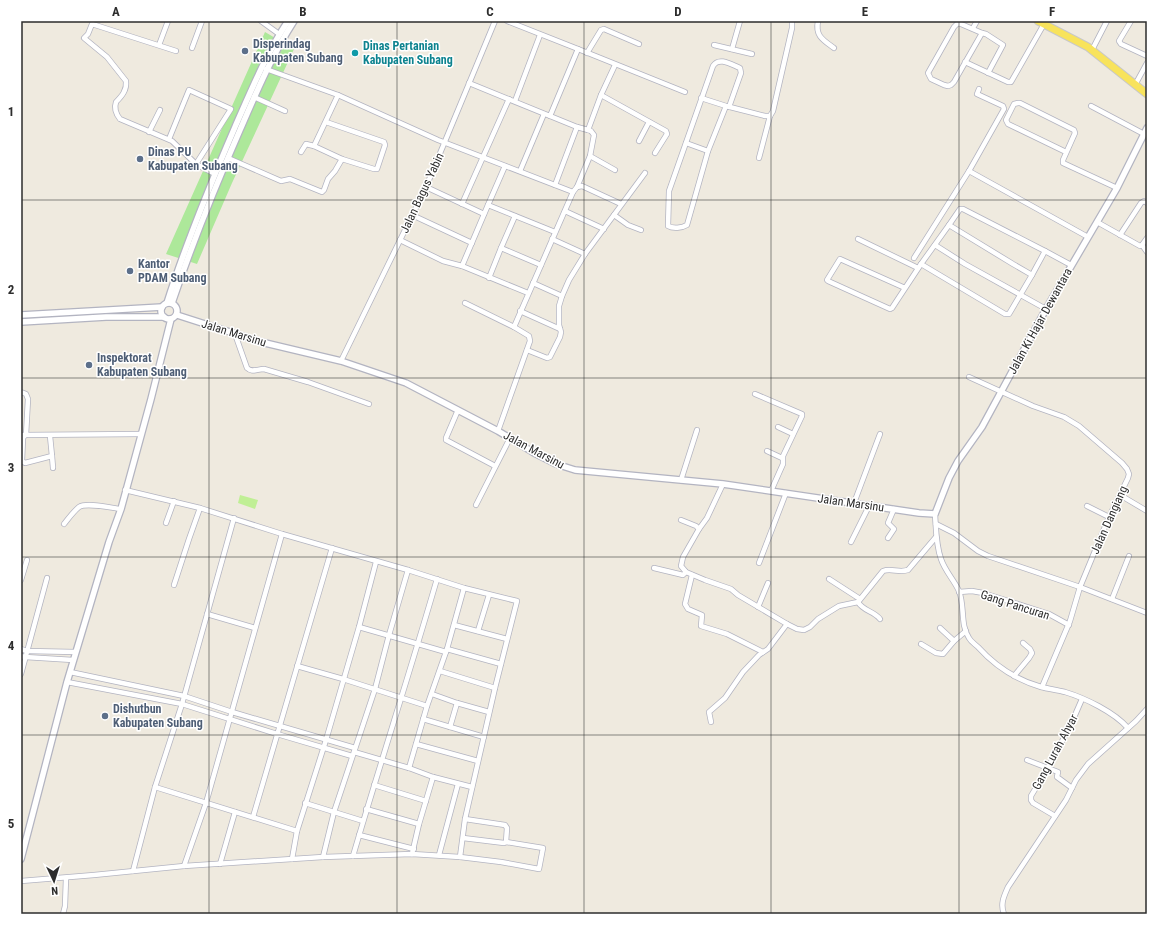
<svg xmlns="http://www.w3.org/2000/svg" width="1168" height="935" font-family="'Roboto Condensed',sans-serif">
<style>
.green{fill:#ade89a}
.pitch{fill:#c0ef95}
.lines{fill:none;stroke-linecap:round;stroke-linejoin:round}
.minor-casing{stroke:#b3b4c1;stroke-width:6}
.tertiary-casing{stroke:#b3b4c1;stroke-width:8}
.primary-casing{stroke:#c8c8c8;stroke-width:9}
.minor{stroke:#fff;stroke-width:4.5}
.tertiary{stroke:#fff;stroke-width:5.5}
.primary{stroke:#f8e35c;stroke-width:7}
.grid{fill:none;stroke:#2d2d2d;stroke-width:1;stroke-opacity:0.55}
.service-dot{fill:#5c6f8a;stroke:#fff;stroke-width:1.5}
.culture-dot{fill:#0f9aa8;stroke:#fff;stroke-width:1.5}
.labels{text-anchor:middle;stroke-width:3;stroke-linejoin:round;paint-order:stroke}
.service-label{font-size:12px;font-weight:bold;fill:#4e5e75;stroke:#fff;text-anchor:start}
.culture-label{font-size:12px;font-weight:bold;fill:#0d838f;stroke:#fff;text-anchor:start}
.street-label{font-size:12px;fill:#2d2d2d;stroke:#fff}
.neatline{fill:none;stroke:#2d2d2d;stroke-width:1.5}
.grid-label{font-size:13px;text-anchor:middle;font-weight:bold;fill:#2d2d2d}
</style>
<rect width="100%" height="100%" fill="#efeadf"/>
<path class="green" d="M265,32L294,49L232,183L197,264L166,254Z"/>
<path class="pitch" d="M240,495L258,500L255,509L238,503Z"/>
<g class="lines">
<g class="minor-casing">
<g id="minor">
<path d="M261,21L279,34"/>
<path d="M818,21C815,36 823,40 834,48"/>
<path d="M1131,21L1119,41L1121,44L1147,56"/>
<path d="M958,23L961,24L982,33L954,82L951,85L948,86L944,85L931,79L928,73L954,27Z"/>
<path d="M973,28L977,21"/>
<path d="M982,33L986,34L1003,45L988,73"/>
<path d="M159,45L168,21"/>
<path d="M714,45L752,54"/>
<path d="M192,48L202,21"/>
<path d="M578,49L685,92"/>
<path d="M732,49L740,21"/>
<path d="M1092,50L1107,21"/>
<path d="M176,51L92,24L88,34L84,38L107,57L126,81C127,90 122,96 116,102C114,108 116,114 120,119L172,141L196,164"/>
<path d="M587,53L601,30L604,29L639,44"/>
<path d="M965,62L1008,82H1011L1044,24"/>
<path d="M266,69L338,95L438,140L573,192"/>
<path d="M469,83L550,116L578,49L507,21"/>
<path d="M1135,85L1147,63"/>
<path d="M601,95L666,131L667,134L655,153"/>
<path d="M254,97L285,111"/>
<path d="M701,98L726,106L765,116H770L773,111L792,28V21"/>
<path d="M515,101L540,35"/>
<path d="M726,106L708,151L687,225C682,228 673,229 668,226L669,191L713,66C719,56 732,65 740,68L741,73L729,107"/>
<path d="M1091,106L1144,134"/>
<path d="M550,116L577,127L555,185"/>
<path d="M326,122L384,142L385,145L377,169H374L342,159L314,146L338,95"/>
<path d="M577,127L588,130L601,95L615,65"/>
<path d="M149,132L160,110"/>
<path d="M169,139L189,90L231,109L196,164L215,174"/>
<path d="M639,141L649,122"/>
<path d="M686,143L708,151"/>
<path d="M301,152L306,144L314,146"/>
<path d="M1066,152L1008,124L1006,120L1014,104L1018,103H1020L1074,130L1075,133L1063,160V163L1117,188"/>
<path d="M590,156L615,170"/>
<path d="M228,158L281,181L290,179L322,192L324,190L328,179L335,171L342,159"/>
<path d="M759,158L770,116"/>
<path d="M520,171L544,114"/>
<path d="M969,171L1088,237"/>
<path d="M426,187L484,214"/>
<path d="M577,187L590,156L594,135L591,131L588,130"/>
<path d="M462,204L509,99"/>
<path d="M488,205L505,166"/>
<path d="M565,211L604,229"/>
<path d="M412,215L472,243"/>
<path d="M614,215L628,225L641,230"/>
<path d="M1097,222L1140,246L1142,245L1147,238"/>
<path d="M949,225L1013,264L1032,275L1009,314H1005L921,264Z"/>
<path d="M949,225L960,209H963L1045,251L1032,275"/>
<path d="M1120,235L1141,203L1144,201L1147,203"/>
<path d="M552,239L585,254L645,173"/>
<path d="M858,239L918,268"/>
<path d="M400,240L443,261L462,266L528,293"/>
<path d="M935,245L965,264L1046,309"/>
<path d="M1142,245L1147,252"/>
<path d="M501,248L515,216"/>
<path d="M1045,251L1071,265"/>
<path d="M914,258L969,171L1004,109L1003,106L977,94L979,89"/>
<path d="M462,266L488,205L555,232"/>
<path d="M489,278L501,248L541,265"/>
<path d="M533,283L562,296"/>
<path d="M905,288L840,259L827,280L828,281L890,309L892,308L921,264"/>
<path d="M465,303L514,327"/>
<path d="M520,311L560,329"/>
<path d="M235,334L247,368C252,373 257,369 264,369L308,382L369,404"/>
<path d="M527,350L547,358L550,357L560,337L561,332L559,325V306L562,296L569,280L585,254"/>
<path d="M341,361L426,187L495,21"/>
<path d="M969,377L1033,406L1064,417L1079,426L1122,463L1127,469L1129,474L1128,478L1109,517L1080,587L1070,621L1042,687"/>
<path d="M21,392L26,394L28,399L26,435"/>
<path d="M755,394L802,414V416L783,456V464L771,491"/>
<path d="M458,410L446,438V440L495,466"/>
<path d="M778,427L793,434"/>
<path d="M498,431L530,341L529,336L514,327L573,192L577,187L582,186L621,204"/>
<path d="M21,435L141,434"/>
<path d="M25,435L23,438L22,461L25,463L52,456L50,436"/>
<path d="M767,451L782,458"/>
<path d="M52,456L53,468"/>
<path d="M681,480L697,430"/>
<path d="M125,490L200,508L282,534L408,570L464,588L517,601L495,688L465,819L460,857"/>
<path d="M1120,495L1147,511"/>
<path d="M854,503L880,434"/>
<path d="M476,505L510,438"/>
<path d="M1087,506L1109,517"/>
<path d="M935,514C936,529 936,545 941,559C945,571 954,580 959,591C965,606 960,625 969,638C971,642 975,644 978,647C995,666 1017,680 1041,687C1049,689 1057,690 1065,692C1085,698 1114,712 1128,728"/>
<path d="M681,520L696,526L699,529L707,518L723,484"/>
<path d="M166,523L174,501"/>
<path d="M64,524C68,519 73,512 79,507C87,502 111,508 121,509"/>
<path d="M936,524L954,533L978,551L988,556L1080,587L1147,613"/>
<path d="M699,529L683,557L681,566L686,572L705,580L731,589L738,595L787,624L797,629L804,630L810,627L818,619L839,606L858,602L883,571C891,568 899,573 908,570L936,537"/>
<path d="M888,538L894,529L888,523L894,509"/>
<path d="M851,542L869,506"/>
<path d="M759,563L786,493"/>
<path d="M654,568L679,574L683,575L686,572"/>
<path d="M692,575L685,604L688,609L702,615L701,626L727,634L763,652"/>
<path d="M829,579L860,599"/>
<path d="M21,580L27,560"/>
<path d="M174,585L189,539L200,508"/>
<path d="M959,592L972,591L983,593L1049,614L1069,625"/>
<path d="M1112,599L1129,556"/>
<path d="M858,602C863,611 874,611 880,619"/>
<path d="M758,607L768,583"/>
<path d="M207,614L255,628"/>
<path d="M454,625L507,639"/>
<path d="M359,627L446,652"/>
<path d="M940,628L954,641"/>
<path d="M478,631L489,595"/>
<path d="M921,644L936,653L943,654L954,641L966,631"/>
<path d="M21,649L27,651L76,652"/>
<path d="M447,649L501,664"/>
<path d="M21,656L25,657L73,660"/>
<path d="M297,666L343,679L427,706"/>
<path d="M440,671L495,688"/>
<path d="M70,672L184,696L232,712L355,748"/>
<path d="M21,674L47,578"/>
<path d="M1014,676L1029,658L1032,653L1030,649L1023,643"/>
<path d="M67,682L182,704L277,734L352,756"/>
<path d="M432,694L457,703L489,712"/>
<path d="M423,719L484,737"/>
<path d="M711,722L709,712L725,698L743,672L759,655L768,649L787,624"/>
<path d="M450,727L457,703"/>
<path d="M416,744L478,761"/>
<path d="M354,752L409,768L433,777L472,787"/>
<path d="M1027,760L1058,772L1057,777L1072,788"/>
<path d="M409,768L427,706L447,649L464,588"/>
<path d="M374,785L426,801"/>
<path d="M155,787L297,831"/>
<path d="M305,803L363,821"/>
<path d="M366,809L419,824"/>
<path d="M1055,816L1033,803L1031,800V796C1050,765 1068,733 1082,699"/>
<path d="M253,817L332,548"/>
<path d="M359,835L414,849"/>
<path d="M463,838L504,843L506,842L507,828L505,825L465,819"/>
<path d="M412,854L419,824L433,777"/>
<path d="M439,855L458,784"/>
<path d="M353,856C380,764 410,672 437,579"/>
<path d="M323,857L334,812L375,689L389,635L408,570"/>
<path d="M292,859L297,831L326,740L359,627L376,562"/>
<path d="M220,864L235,812"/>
<path d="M184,866L206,803L282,534"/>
<path d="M133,871L155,787L182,704L234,518"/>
<path d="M21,881L94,875L184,866L323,857L412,854L460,857L501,862L539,869L543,848L506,842"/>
<path d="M63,914L65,906L66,878"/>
<path d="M1004,914C1000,904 1004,896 1008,887L1066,800L1076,780L1088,764L1136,721L1147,709"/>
</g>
</g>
<g class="tertiary-casing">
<g id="tertiary">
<circle cx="169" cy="311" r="8"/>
<path d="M167,303C186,243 210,185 235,127C251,91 266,54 288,21"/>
<path d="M172,303C192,244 215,187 240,130C256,93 272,55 294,21"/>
<path d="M21,315L162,307"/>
<path d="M177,315L261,342L341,361L406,383L498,431L536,454L556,464L575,470L723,484L919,513L935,514L949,478L958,461L982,427L1046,309L1117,188L1147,128"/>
<path d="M21,322L106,317H164"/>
<path d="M21,859L67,682L109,542L121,509L151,399L171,319"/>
</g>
</g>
<g class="primary-casing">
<path id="primary" d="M1038,21L1088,47L1147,94"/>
</g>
<use href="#minor" class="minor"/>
<use href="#tertiary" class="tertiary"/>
<use href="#primary" class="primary"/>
</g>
<path class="grid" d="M209,21V914M397,21V914M584,21V914M771,21V914M959,21V914M21,200H1147M21,378H1147M21,557H1147M21,735H1147"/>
<g class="service-dot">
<circle cx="245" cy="51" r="4"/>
<circle cx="140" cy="159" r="4"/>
<circle cx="130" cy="271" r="4"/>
<circle cx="89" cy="365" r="4"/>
<circle cx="105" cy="716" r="4"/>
</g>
<circle class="culture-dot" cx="355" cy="53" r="4"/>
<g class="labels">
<g class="service-label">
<text x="253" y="48">Disperindag<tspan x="253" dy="14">Kabupaten Subang</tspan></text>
<text x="148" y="156">Dinas PU<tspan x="148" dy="14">Kabupaten Subang</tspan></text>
<text x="138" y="268">Kantor<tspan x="138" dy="14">PDAM Subang</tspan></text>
<text x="97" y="362">Inspektorat<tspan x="97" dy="14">Kabupaten Subang</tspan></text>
<text x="113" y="713">Dishutbun<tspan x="113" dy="14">Kabupaten Subang</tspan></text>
</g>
<g class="culture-label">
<text x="363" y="50">Dinas Pertanian<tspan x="363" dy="14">Kabupaten Subang</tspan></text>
</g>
<g class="street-label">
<text transform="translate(422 193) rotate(-65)" y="4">Jalan Bagus Yabin</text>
<text transform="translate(1040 321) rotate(-61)" y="4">Jalan Ki Hajar Dewantara</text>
<text transform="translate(234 333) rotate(17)" y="4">Jalan Marsinu</text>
<text transform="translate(534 450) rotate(28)" y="4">Jalan Marsinu</text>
<text transform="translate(851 503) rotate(8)" y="4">Jalan Marsinu</text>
<text transform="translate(1109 520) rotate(-66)" y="4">Jalan Dangiang</text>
<text transform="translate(1015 605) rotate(18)" y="4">Gang Pancuran</text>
<text transform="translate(1055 752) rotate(-62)" y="4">Gang Lurah Ahyar</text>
</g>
</g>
<rect width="1168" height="935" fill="none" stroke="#ffffff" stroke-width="44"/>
<g transform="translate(54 881) rotate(176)" stroke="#ffffff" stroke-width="3" paint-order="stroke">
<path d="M0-3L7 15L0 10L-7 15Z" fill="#2d2d2d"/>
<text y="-6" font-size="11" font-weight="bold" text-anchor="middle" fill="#2d2d2d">N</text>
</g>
<rect x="22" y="22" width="1124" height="891" class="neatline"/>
<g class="grid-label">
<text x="116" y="16">A</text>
<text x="303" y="16">B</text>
<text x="490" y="16">C</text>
<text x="678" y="16">D</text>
<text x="865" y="16">E</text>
<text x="1052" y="16">F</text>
<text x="11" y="116">1</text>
<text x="11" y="294">2</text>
<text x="11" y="472">3</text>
<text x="11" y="650">4</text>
<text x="11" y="828">5</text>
</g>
</svg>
